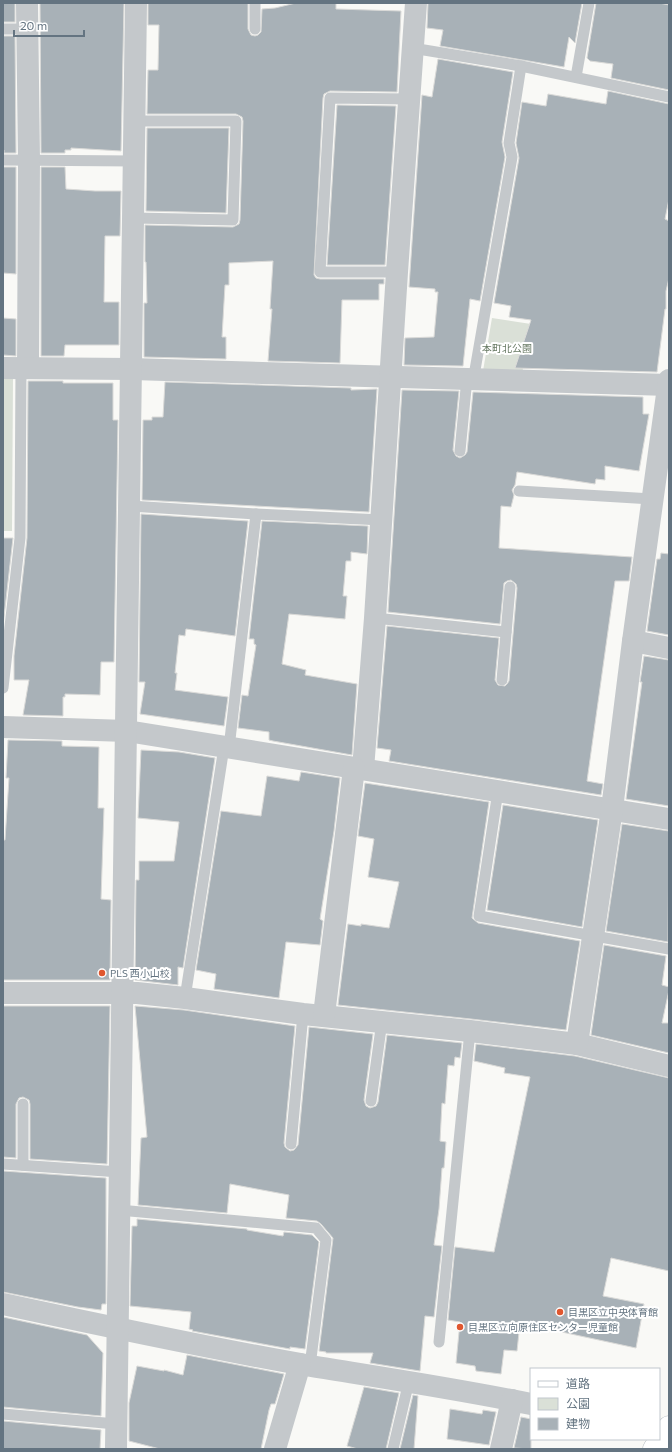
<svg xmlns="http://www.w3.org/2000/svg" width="672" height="1452" font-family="Commissioner,'Noto Sans JP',sans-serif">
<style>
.green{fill:#dae0d7}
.building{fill:#a8b1b7;stroke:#dadad8}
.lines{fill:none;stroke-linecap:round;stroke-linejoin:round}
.secondary-casing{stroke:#b6bcc0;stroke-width:23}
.lane{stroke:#c4c8cb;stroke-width:11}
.street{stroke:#c4c8cb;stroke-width:22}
.secondary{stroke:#fff;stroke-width:22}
.poi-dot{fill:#e0572f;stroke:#fff;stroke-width:1.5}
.labels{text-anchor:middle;stroke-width:4;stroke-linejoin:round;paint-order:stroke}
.park-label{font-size:10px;fill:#677963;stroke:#fff}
.poi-label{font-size:10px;fill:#647481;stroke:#fff;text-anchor:start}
</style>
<rect width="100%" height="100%" fill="#f9f9f6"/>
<g class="green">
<path d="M492,318L531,324L522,374L483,371Z"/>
<path d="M3,376H13L12,531H3Z"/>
</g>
<g class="building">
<rect x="3" y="3" width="12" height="19"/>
<path d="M40,3H124L121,151L71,148V150H65V153H41Z"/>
<path d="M148,3H248V29L251,35L255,36L258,35L261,32L262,9L275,8L296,3H336V9L401,11L397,92L330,91L324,94L323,98L314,275L316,278L320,279H384V284H379V300H342L340,363L268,361L272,309H270L273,261L229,263V285H225L222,337H226V359L144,357V303H147L146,262H145V225L233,227L239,224L240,220L243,121L242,117L236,114H147L148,70H158L159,25H148Z"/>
<path d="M428,3H582L575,43L569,37L564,67L440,46L443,30L427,28Z"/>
<path d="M596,3H659L669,5V90L611,78L613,64L590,61L587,58Z"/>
<path d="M3,36H15L16,153H4V150H3Z"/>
<path d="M438,59L513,72L502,142L505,157L480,301L470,299L463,366L404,365L405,338L434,337L438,292H435V289L409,287L422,95L432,97Z"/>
<path d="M608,91L669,104V199L665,219L669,221V278L666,291V309H665L657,372L515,368L531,320L509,317L511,306L494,303L519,158L516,143L522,102L546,106L548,94L606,104Z"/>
<path d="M337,105L396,106L385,265H327Z"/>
<path d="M147,128H229L226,213L146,211Z"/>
<path d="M3,167H16V274L3,273Z"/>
<path d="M41,167H65L66,189L95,191H121L120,236H105L104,302H119V345H65L64,356H41Z"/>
<path d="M3,318L16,319V356L3,355Z"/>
<path d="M28,381H63V383H113V420H118L114,662H101L100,695L65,694V697H63V716L23,715L29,680H14V656L27,538Z"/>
<path d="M165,382L351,388V390L377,389L369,512L142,500L143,420H152V417H163Z"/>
<path d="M402,390L459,391L453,450L456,456L460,458L465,455L467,452L473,392L643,397V414H649L639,471L605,466V480L596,479L595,484L517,472L515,485L512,490L514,495L511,507L501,506L499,548L632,557L629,581H615L587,781L603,784L601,795L389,761L391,750L377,748L387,626L499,638L495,680L498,685L505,686L507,684L509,681L517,588L516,584L511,580L507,581L504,583L500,624L388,612Z"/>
<path d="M141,514L248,521L235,636L186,629L185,636L179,635L175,673H177L175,690L228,697L224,726L140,714L145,682H139Z"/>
<path d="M262,521L368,526L367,554L351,552V561H346L343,596H347L345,619L289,614L282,664L306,670L305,675L357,684L352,755L273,741L269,740V732L238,728L242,695L248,696L256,645L254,644V639H249Z"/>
<path d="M3,538H13L3,626Z"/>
<path d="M661,553L669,554V635L647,631L657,559H660Z"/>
<path d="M644,656L669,660V806L626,799L642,682H640Z"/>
<path d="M8,740L62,741V746L99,747L98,808H104L101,899L111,900L110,980H3V840H5L9,778H6Z"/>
<path d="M141,750L179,752L215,758L183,968L178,967V985L135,980L136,880H139V861H174L179,822L138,818Z"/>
<path d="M301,772L340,778L334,831L320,919L323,921L320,945L286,942L279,998L214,989L216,974L196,970L221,811L261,816L267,776L299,781Z"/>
<path d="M365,783L489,802L472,918L478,923L580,941L566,1030L471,1019L338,1005L348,924L361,926V924L389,928L399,882L368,877L374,839L358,836Z"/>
<path d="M503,805L598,820L582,927L487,910Z"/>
<path d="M622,824L669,831L668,942L606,931Z"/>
<path d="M604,945L666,956L662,985L669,987V990L662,1023H669V1053L591,1035Z"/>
<path d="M3,1006H110L107,1164L30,1159V1104L29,1100L23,1097L19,1098L16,1104V1158L3,1157Z"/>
<path d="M135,1006L184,1010L295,1026L284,1143L285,1147L290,1151L294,1150L298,1145L309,1027L373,1034L364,1100L366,1106L370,1108L376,1106L378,1102L387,1035L462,1043L460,1058L455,1057L454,1066L448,1065L445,1104L442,1103L440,1141L446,1142L444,1168H442L439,1209L434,1245L442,1246L434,1317L425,1316L420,1371L370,1363L373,1353H326V1352L319,1351L333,1238L321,1224L317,1221L286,1218L289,1195L230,1184L227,1213L138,1205L141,1138L147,1137Z"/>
<path d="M476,1044L575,1056L669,1078V1271L611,1258L603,1296L644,1304L636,1348L520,1323L517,1351L504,1350L501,1374L476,1371L475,1366L456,1363L460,1322L448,1320L455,1247L494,1252L530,1077L504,1073L505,1068L474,1061Z"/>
<path d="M3,1171L106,1178V1304H102L101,1310L78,1307L3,1292Z"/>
<path d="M137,1219L247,1229V1230L283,1236L284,1232L312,1235L319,1242L305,1349L290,1347V1349L192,1331L193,1330L189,1329L191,1312L130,1306L132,1226H137Z"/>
<path d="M3,1317L87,1335L103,1353L101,1416L3,1407Z"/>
<path d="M187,1355L284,1374L275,1404H271L269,1410L261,1449H160L129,1441V1403L137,1366L164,1371V1370L183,1375Z"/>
<path d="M364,1387L399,1393L386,1449H358L347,1446Z"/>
<path d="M413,1395L418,1396L414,1449H400Z"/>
<path d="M450,1409L482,1414L483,1410L496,1412L489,1445L447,1439Z"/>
<path d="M521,1417L531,1419V1449L514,1448Z"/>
<path d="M3,1421L101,1430L100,1449H3Z"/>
</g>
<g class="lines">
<g class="secondary-casing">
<path id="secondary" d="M654,1449L669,1427"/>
</g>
<g class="lane">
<path d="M3,29H27"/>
<path d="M255,29V3"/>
<path d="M412,48L521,66L669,97"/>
<path d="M576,77L589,3"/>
<path d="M3,160L135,161"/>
<path d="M134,218L233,220L236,121H135"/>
<path d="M397,272H320L330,98L408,99"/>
<path d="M475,379V370L512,157L509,143L521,66"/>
<path d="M460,451L467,378"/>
<path d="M519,491L652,499"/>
<path d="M130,506L256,514L382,520"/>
<path d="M375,618L506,632"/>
<path d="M502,680L510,587"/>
<path d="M3,688L20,538L21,368"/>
<path d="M229,748L256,514"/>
<path d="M498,791L479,916L669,949"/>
<path d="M185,998L224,747"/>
<path d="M371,1101L382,1021"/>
<path d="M291,1144L303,1014"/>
<path d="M3,1164L120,1172"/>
<path d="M23,1165V1104"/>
<path d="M119,1210L316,1228L326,1240L310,1366"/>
<path d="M439,1342L470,1031"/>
<path d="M3,1414L116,1424"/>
<path d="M393,1449L409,1381"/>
</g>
<g class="street">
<path d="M27,3L29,160L28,368"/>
<path d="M3,368L132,369L669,385"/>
<path d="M633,641L669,648"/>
<path d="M3,727L127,731L669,819"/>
<path d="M363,769L375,618L397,272L416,3"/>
<path d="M3,993H137L185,998L303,1014L470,1031L577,1044L669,1066"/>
<path d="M324,1015L354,768"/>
<path d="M577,1044L612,809L633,641L669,380"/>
<path d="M3,1304C105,1326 208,1348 311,1366C384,1378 458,1389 531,1404"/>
<path d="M116,1449L136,3"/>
<path d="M275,1449L300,1364"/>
<path d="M501,1449L512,1400"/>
</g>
<use href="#secondary" class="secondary"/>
</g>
<g class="poi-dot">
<circle cx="102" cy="973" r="4"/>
<circle cx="560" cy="1312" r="4"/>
<circle cx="460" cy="1327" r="4"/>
</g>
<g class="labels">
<g class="park-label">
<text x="507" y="352">本町北公園</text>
</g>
<g class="poi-label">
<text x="110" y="977">PLS 西小山校</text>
<text x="568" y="1316">目黒区立中央体育館</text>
<text x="468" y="1331">目黒区立向原住区センター児童館</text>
</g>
</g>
<rect width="672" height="1452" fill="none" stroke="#647481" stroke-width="8"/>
<rect x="530" y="1368" width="130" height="72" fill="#ffffff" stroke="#c1c7cd"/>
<rect x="538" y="1381" width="20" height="6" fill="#ffffff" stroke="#c1c7cd"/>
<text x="566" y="1388" font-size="12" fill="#647481">道路</text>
<rect x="538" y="1398" width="20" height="12" fill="#dae0d7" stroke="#c1c7cd"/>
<text x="566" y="1408" font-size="12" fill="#647481">公園</text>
<rect x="538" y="1418" width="20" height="12" fill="#a8b1b7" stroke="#c1c7cd"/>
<text x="566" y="1428" font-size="12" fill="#647481">建物</text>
<path d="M14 30v6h70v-6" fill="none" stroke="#647481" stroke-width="2"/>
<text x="20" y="30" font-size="12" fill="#647481" stroke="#ffffff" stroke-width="3" paint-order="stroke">20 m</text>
</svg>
